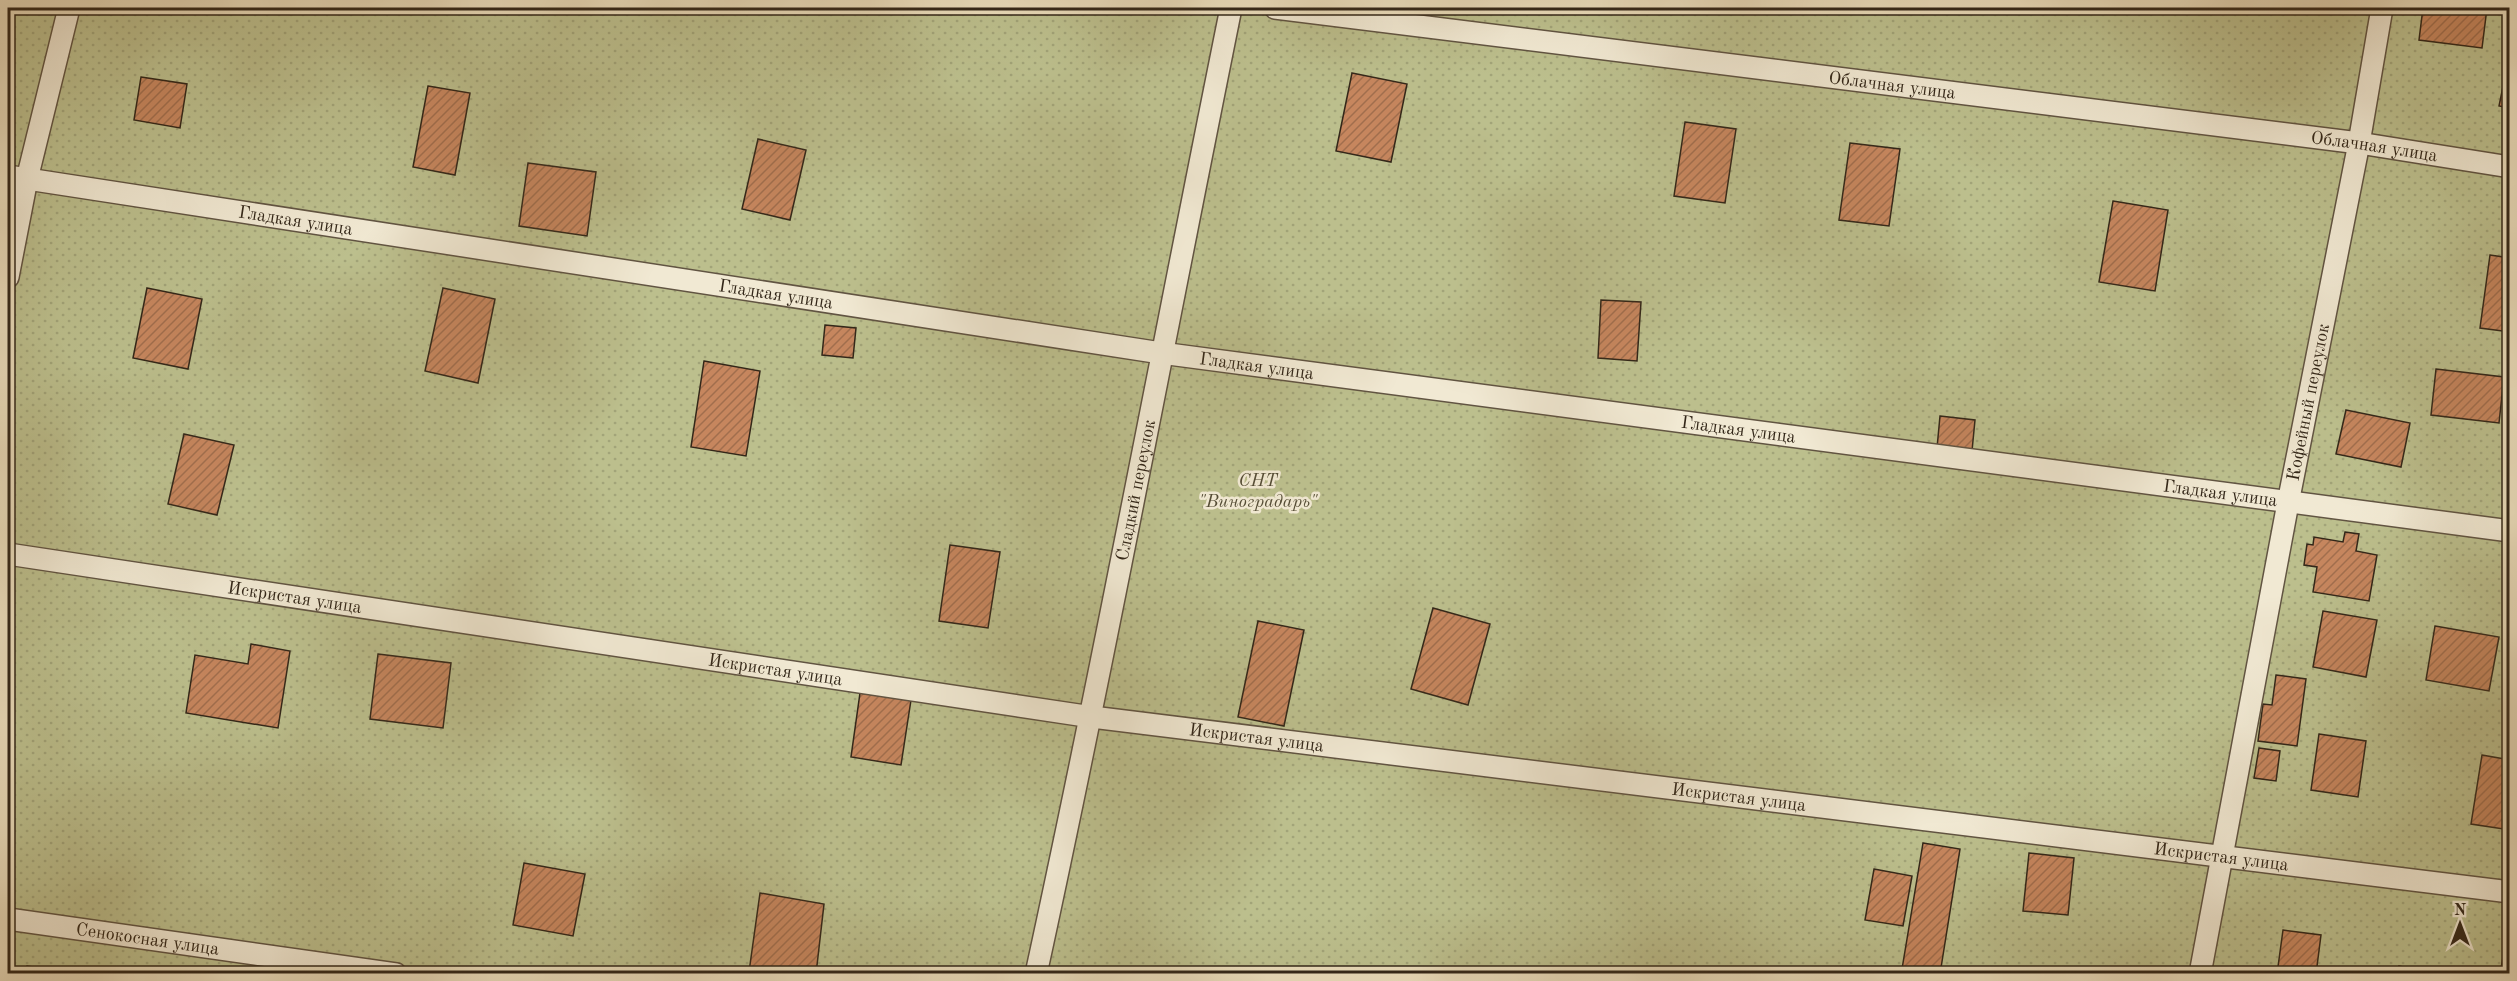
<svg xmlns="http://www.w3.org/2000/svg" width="2517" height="981" font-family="'Old Standard TT',serif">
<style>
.garden{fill:url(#garden-dots);stroke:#787353;stroke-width:1.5}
.building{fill:url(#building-hatch);stroke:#332719;stroke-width:1.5}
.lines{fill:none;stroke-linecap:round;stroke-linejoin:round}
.lane-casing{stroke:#615442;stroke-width:24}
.lane{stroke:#f1e9d3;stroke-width:21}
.labels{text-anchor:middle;stroke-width:5;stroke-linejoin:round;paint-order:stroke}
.street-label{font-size:18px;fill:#332719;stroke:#f1e9d3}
.park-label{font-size:18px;font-style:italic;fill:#554d36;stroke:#f1e9d3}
</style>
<defs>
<pattern id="garden-dots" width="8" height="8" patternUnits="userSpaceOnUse" patternTransform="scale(1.5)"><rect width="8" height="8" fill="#bcbf8d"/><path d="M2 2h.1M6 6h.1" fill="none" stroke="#a2a479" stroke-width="1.8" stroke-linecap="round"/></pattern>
<pattern id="building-hatch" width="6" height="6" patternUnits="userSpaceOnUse" patternTransform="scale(1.5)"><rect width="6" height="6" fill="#c6865e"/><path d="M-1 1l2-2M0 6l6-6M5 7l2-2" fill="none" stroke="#a16e4d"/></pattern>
</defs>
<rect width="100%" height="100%" fill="#eaddbc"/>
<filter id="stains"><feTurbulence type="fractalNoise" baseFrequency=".00333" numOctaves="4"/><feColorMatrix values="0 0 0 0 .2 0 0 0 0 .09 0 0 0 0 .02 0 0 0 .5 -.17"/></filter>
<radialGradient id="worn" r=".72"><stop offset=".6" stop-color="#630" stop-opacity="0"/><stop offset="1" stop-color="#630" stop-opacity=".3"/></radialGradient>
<rect class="garden" x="8" y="8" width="2501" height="965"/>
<g class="building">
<path d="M2423,8H2487L2482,48L2419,40Z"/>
<path d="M2510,53V108L2499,106Z"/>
<path d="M1352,73L1407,84L1391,162L1336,151Z"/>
<path d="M141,77L187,84L180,128L134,120Z"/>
<path d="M428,86L470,93L455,175L413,167Z"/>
<path d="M1685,122L1736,129L1725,203L1674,196Z"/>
<path d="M758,139L806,150L790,220L742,209Z"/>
<path d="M1850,143L1900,149L1889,226L1839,220Z"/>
<path d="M528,163L596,172L587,236L519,226Z"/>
<path d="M2113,201L2168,210L2155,291L2099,282Z"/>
<path d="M2490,255L2510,258V332L2480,328Z"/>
<path d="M147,288L202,299L188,369L133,358Z"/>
<path d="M443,288L495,299L478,383L425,371Z"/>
<path d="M1601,300L1641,302L1637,361L1598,358Z"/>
<path d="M825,325L856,328L853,358L822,355Z"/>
<path d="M704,361L760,371L746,456L691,447Z"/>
<path d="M2436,369L2504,377L2499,423L2431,415Z"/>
<path d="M2346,410L2410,423L2401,467L2336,454Z"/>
<path d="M1940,416L1975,420L1972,451L1937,448Z"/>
<path d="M184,434L234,445L217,515L168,504Z"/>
<path d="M2345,532L2359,534L2356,551L2377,555L2369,601L2313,592L2317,567L2304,565L2307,544L2313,545L2314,537L2343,542Z"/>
<path d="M950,545L1000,552L988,628L939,621Z"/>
<path d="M1433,608L1490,624L1468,705L1411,689Z"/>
<path d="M2323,611L2377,620L2366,677L2313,667Z"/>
<path d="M1258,621L1304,630L1284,726L1238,717Z"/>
<path d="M2435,626L2499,637L2489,691L2426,680Z"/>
<path d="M251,644L290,651L278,728L186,713L195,655L248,664Z"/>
<path d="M378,654L451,663L443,728L370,719Z"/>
<path d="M2276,675L2306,679L2297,746L2258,741L2263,704L2272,705Z"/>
<path d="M860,693L911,700L901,765L851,757Z"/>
<path d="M2319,734L2366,741L2358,797L2311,790Z"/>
<path d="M2259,748L2280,751L2276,781L2254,778Z"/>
<path d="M2482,755L2510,760V830L2471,824Z"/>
<path d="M1923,843L1960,849L1940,974L1902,969Z"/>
<path d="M2029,853L2074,858L2068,915L2023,911Z"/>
<path d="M524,863L585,874L573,936L513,925Z"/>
<path d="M1874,869L1912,876L1903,926L1865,920Z"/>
<path d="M760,893L824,904L816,974L749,972Z"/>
<path d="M2509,924L2510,974H2500Z"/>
<path d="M2283,930L2321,935L2316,974H2277Z"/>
<path d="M27,966L77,974H26Z"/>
<path d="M2399,966L2423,971V974H2397Z"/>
<path d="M2093,970L2139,974H2092Z"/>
</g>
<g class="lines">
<g class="lane-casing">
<g id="lane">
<path id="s1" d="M1275,8L2359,143L2510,167"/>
<path id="s2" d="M8,176L1161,353L2510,531"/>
<path d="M8,277L27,179L69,8"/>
<path id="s3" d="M8,554L1092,717L2510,892"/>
<path id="s4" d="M8,919L396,974"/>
<path id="s5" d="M1036,974C1106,652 1166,329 1231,8"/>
<path id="s6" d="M2200,974L2288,503L2359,143L2382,8"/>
</g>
</g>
<use href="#lane" class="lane"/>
</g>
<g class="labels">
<g class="street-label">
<text dy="6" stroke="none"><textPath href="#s1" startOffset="622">Облачная улица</textPath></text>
<text dy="6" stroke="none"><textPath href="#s1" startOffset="1108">Облачная улица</textPath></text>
<text dy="6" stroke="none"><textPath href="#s2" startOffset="291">Гладкая улица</textPath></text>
<text dy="6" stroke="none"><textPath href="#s2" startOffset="777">Гладкая улица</textPath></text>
<text dy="6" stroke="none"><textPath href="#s2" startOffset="1263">Гладкая улица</textPath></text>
<text dy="6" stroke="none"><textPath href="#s6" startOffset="582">Кофейный переулок</textPath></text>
<text dy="6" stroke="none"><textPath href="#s2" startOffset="1749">Гладкая улица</textPath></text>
<text dy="6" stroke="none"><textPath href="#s5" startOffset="494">Сладкий переулок</textPath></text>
<text dy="6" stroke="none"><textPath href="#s2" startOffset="2235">Гладкая улица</textPath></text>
<text dy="6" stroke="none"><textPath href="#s3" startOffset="290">Искристая улица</textPath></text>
<text dy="6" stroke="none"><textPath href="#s3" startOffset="776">Искристая улица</textPath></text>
<text dy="6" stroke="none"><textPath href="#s3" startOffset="1262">Искристая улица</textPath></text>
<text dy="6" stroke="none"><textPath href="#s3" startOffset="1748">Искристая улица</textPath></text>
<text dy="6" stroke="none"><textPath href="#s3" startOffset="2234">Искристая улица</textPath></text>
<text dy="6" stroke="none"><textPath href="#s4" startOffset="141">Сенокосная улица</textPath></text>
</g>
<g class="park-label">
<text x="1258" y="486">СНТ<tspan x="1258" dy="21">"Виноградарь"</tspan></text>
</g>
</g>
<rect width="2517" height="981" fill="none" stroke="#eaddbc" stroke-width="30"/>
<rect x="9" y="9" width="2499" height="963" fill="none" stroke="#332719" stroke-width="3"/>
<rect x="15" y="15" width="2487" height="951" fill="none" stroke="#332719" stroke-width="1.5"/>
<g transform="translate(2460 924)" stroke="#f1e9d3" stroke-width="4.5" paint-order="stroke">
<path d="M0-4.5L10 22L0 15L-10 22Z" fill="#332719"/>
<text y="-9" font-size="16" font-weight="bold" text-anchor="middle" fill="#332719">N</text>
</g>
<rect width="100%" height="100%" filter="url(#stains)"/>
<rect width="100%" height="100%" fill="url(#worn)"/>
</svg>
